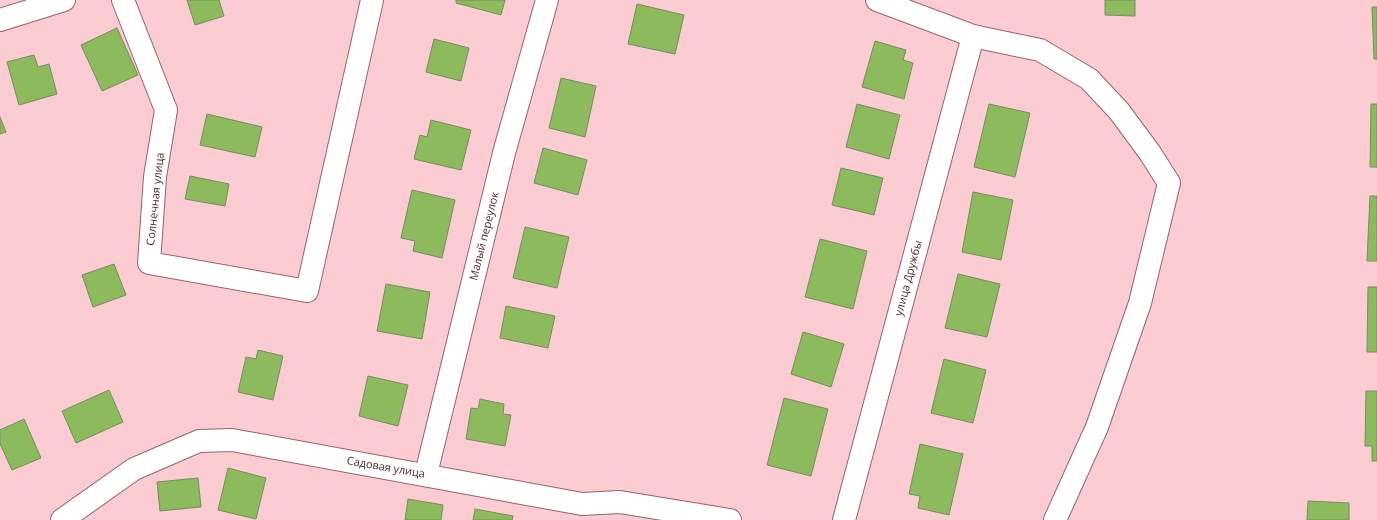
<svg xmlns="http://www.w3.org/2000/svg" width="1377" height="520" font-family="'Open Sans',sans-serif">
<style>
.building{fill:#8dba5d;stroke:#768c61}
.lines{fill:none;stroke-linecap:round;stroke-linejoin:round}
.minor-casing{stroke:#96636a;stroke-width:24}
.minor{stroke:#fff;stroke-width:22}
.labels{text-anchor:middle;stroke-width:3;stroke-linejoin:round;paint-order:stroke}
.street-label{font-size:11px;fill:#452e31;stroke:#fff9f9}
</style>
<rect width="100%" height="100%" fill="#fbccd1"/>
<g class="building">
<path d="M187,0H219L224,16L195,25Z"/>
<path d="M456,0H505L501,15L456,3Z"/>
<path d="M1105,0H1135V16L1105,15Z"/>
<path d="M637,4L684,15L675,54L628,44Z"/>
<path d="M1372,7H1377V59H1374Z"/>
<path d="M117,28L138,75L102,91L81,45Z"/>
<path d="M434,39L469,48L461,81L426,72Z"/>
<path d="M875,41L906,50L903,60L913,63L904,99L862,87Z"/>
<path d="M34,55L38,67L49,64L57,94L19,105L7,62Z"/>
<path d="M561,78L596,86L585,137L549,128Z"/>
<path d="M857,104L900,115L889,159L846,147Z"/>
<path d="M989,104L1030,113L1015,177L974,167Z"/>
<path d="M1371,104H1377V167H1370Z"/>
<path d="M207,114L262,127L255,157L200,145Z"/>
<path d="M0,117L6,132L0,134Z"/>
<path d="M431,120L471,130L461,170L414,159L420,135L427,137Z"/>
<path d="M543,148L587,160L578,195L534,183Z"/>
<path d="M841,168L883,178L874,215L832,205Z"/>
<path d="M190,176L229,184L225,206L185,199Z"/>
<path d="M412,190L455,200L442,258L413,251L415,241L401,238Z"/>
<path d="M973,192L1013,200L1001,260L962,252Z"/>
<path d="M1370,196H1377V261H1367Z"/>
<path d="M525,227L569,237L557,288L513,278Z"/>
<path d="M820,239L867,251L853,309L805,297Z"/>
<path d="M114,264L126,295L93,307L82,275Z"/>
<path d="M958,274L1000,284L987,337L945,328Z"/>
<path d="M386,284L430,292L422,339L377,331Z"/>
<path d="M1368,287H1377V352H1367Z"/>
<path d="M506,306L555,316L548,348L500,338Z"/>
<path d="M803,332L844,344L831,387L791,374Z"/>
<path d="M258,350L283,356L273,400L238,392L246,357L256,359Z"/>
<path d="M944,359L986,370L973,423L931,413Z"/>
<path d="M368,376L408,385L398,426L359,416Z"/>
<path d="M109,390L123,422L76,443L62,411Z"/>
<path d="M1366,391H1377V461H1372V446H1365Z"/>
<path d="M784,398L828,409L811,476L767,465Z"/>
<path d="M480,399L504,404L503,414L511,415L505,446L466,439L471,408L478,409Z"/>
<path d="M24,419L41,458L12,470L0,444V430Z"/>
<path d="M920,444L963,454L949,515L918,508L920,496L909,494Z"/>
<path d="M228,468L266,478L256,519L218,510Z"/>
<path d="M198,478L201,507L160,511L157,482Z"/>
<path d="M408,499L443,505L441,520H405Z"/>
<path d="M1308,501L1349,503V520H1307Z"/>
<path d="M475,509L513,516L512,520H473Z"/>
</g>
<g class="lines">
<g class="minor-casing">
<g id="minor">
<path d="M123,0L166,110L155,177L149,263L307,291L372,0"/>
<path d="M877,0L973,36L1040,50L1089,79L1119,111L1150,153L1169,183L1140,303L1097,427L1055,520"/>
<path d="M0,20L64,0"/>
<path d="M426,474L504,153L547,0"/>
<path d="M62,520L134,469L199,441L232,440L582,504L620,502L730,520"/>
<path d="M844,520L973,36"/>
</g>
</g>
<use href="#minor" class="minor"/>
</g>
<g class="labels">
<g class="street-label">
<text transform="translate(155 199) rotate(-84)" y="4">Солнечная улица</text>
<text transform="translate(484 236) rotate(-76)" y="4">Малый переулок</text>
<text transform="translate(908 278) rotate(-75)" y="4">улица Дружбы</text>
<text transform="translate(386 467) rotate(10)" y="4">Садовая улица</text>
</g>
</g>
</svg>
